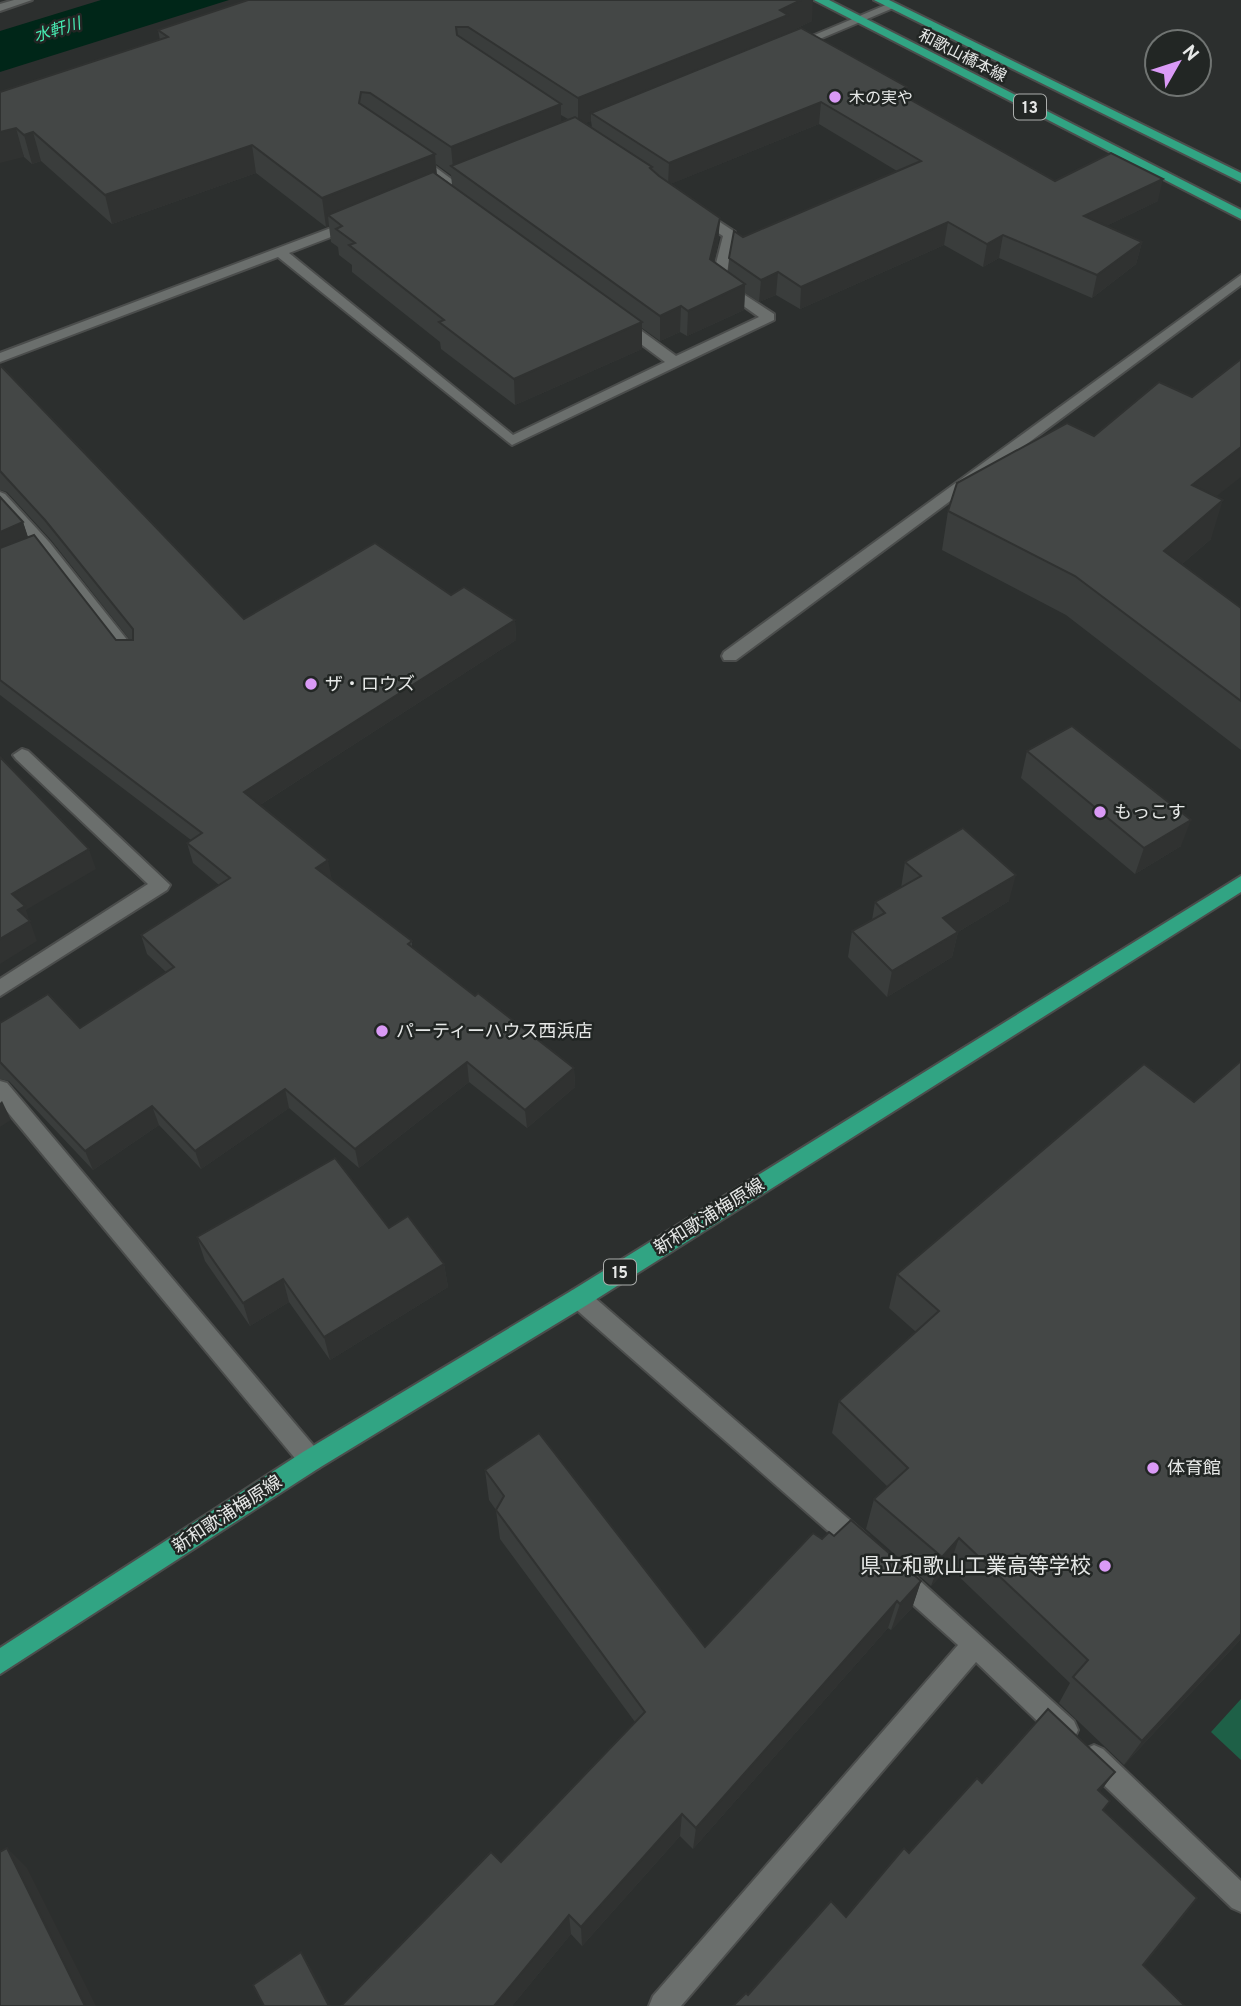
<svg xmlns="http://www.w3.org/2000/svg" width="1241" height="2006" font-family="Overpass,'Noto Sans JP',sans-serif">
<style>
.green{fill:#1e6047}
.water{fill:#002618}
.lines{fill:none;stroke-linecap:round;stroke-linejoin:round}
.minor-casing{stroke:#4b4d4c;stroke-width:4}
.primary-casing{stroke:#4b4d4c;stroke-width:4}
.minor{fill:#6b6f6d;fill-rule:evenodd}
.primary{fill:#31a483;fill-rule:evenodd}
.wall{fill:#3a3d3c;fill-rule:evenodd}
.shaded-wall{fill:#303231}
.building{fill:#444746;stroke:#303231;stroke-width:2}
.poi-dot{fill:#da9af6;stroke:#222624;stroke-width:2.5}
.labels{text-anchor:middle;stroke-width:5;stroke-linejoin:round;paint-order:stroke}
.far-water-label{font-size:16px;font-style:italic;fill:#47eeb4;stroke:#222624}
.far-street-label{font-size:16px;fill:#e6e8e7;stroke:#222624}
.far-poi-label{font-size:16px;fill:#e6e8e7;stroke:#222624;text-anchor:start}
.shield{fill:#222624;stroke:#abaeac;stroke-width:2}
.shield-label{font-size:16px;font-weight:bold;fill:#e6e8e7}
.poi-label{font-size:18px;fill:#e6e8e7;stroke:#222624;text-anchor:start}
.street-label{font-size:18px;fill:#e6e8e7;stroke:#222624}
.near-poi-label{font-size:21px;fill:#e6e8e7;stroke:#222624;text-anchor:end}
</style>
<rect width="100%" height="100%" fill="#2c2f2e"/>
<path class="green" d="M1241,1699V1760L1211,1732Z"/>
<path class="water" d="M101,0H229L0,72V31Z"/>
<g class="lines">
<g class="minor-casing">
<g id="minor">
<path d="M14,0H32L0,11V4Z"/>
<path d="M888,4L898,6L796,49L786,47Z"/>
<path d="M411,155H419L458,184L448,187L411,161Z"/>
<path d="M693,211H703L735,232L725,282L774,314V320L512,445L278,257L0,362V353L352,220L358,224L357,227L289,253L513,435L665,362L618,327V321H628L676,356L759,317L711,283L723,236L693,217Z"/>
<path d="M1241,275V285L736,660H724L722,656L724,652Z"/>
<path d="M0,492L5,494L49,542L136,651L138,655L136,659H124L39,550L0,506Z"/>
<path d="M22,749L28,751L170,885L167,890L0,996V979L148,884L16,759L13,755Z"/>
<path d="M0,1081L7,1083L319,1452L322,1460L319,1468L311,1471L303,1468L0,1103Z"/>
<path d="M579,1288L587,1291L868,1536L872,1544L868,1552L860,1555L852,1552L571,1305L568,1298L571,1291Z"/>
<path d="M899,1565L907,1569L1074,1721L1078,1730L1074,1739L1065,1743L1056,1739L976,1662L681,2006H649L653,1996L958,1645L891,1585L887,1577L891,1569Z"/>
<path d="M1094,1745L1103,1749L1241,1881V1912L1232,1908L1085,1767L1081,1758L1085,1749Z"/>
</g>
</g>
<g class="primary-casing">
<g id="primary">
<path d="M814,0H829L1241,210V219Z"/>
<path d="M874,0H889L1241,173V182Z"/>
<path d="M1241,876V892L587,1305L319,1468L0,1674V1648L303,1452L571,1291Z"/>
</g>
</g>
<use href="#minor" class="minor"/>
<use href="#primary" class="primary"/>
</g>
<g class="wall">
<path d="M812,21L787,33L906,97L1055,181L1158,201L1106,226L1142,242L1136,264L1092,298L999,258L983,267L944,245L800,309L776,295L759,302L745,293L744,310L687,336L680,332L660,341L642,328V349L515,405L441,349L440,342L352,272V265L339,255L338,247L331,242L329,226L326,227L256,173L112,224L41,161L32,164L24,157L0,92L160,40L158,30ZM561,115L568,119L561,122ZM591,121L592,127L585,123ZM819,124L897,171L743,237L729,258L728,272L714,262L718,243L720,218L670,184ZM436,164L451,175L452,185L437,174Z"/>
<path d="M0,365L244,619L451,595L515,620L516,640L260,805L332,880L412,941V947L475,996L574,1068L575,1087L527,1128L469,1082L359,1168L289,1108L201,1169L159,1125L93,1170L9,1081L0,1079V1023L80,1028L166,972L147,954L141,935L219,885L193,863L187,843L191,840L0,695V497L23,522L28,538L116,640H130L51,540L7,492L0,490Z"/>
<path d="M1215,497L1211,539L1182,564L1241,608V750L1066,615L942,550L948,511Z"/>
<path d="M1027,751L1181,846L1135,874L1021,778Z"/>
<path d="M905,862L1009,901L958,932L952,957L887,997L848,957L852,931L872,920L875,902L901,888Z"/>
<path d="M1144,1064L1241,1639L1124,1765L1059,1703L1070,1683L949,1567L931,1586L866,1529L874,1499L888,1487L832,1433L839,1401L916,1332L889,1308L897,1274Z"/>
<path d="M389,1228L444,1264L448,1287L330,1360L289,1302L250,1326L205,1261L197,1237Z"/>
<path d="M485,1470L705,1647L822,1539L834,1536L921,1581L912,1608L891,1630L888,1628L693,1849L680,1836L582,1946L571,1934L512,2006H341L501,1862L635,1722L500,1539L496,1510L489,1500Z"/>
</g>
<g class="shaded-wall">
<path d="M801,0H813L812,21L787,33L591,113V121L578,126V98L780,10Z"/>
<path d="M907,87L904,109L897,92Z"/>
<path d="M821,102L819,124L668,185L669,163Z"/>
<path d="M561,104V132L453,168L451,147Z"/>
<path d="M16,128L24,157L0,163V132Z"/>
<path d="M33,132L41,161L32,164L24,135Z"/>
<path d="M252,145L256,173L112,224L105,195Z"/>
<path d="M435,154L437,182L328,215L329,226L326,227L322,198Z"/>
<path d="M1163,179L1158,201L1079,239L1084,216Z"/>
<path d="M720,218L718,243L709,284L710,259Z"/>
<path d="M948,222L944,245L800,309L801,287Z"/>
<path d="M1003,235L999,258L983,267L987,244Z"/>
<path d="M1142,242L1136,264L1092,298L1097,275Z"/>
<path d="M778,272L776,295L759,302L761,280Z"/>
<path d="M745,284L744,310L687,336L688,311Z"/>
<path d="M681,306L680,332L660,341V316Z"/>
<path d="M642,322V349L515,405L514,379Z"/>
<path d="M1241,447V477L1181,524L1192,485Z"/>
<path d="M1223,500L1211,539L1153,589L1164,551Z"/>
<path d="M23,522L30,543L0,556V532Z"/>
<path d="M515,620L516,640L249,812L244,792Z"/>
<path d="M1191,820L1181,846L1135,874L1144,848Z"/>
<path d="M89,849L96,869L26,910L37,941L0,964V939L12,894Z"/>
<path d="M328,860L332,880L316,868Z"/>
<path d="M1016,875L1009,901L958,932L952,957L887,997L892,971L943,918Z"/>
<path d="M467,1062L469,1082L359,1168L355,1149Z"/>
<path d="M574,1068L575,1087L527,1128L525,1110Z"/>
<path d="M285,1089L289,1108L201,1169L195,1151Z"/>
<path d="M2,1101L11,1120L0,1127V1103Z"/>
<path d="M152,1106L159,1125L93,1170L85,1151Z"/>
<path d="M444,1264L448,1287L330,1360L324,1337Z"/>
<path d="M283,1279L289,1302L250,1326L243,1303Z"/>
<path d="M959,1538L949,1567L931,1586L942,1557Z"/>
<path d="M921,1581L912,1608L891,1630L900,1604Z"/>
<path d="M897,1601L888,1628L693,1849L696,1828Z"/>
<path d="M1241,1634V1639L1124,1765L1142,1741Z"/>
<path d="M1115,1772L1103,1788L1087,1805L1098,1790Z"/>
<path d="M682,1814L680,1836L582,1946L581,1927Z"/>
<path d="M7,1848L27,1868L96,2006H85Z"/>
<path d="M569,1915L571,1934L512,2006H494Z"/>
<path d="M301,1952L312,1970L331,2006H329Z"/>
</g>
<g class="building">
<path d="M248,0H801L780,10L788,15L578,98L468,27H456L457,35L561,104L451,147L370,93L361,92L359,103L435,154L322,198L252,145L105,195L33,132L24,135L16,128L0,132V92L168,37L158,30Z"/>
<path d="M801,28L907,87L897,92L1055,181L1111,153L1163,179L1084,216L1142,242L1097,275L1003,235L987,244L948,222L801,287L778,272L761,280L729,258L734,231L743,237L921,161L821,102L669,163L591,113Z"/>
<path d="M575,117L652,167L650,168L659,176L720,218L710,259L745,284L688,311L681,306L660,316L451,166Z"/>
<path d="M433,172L642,322L514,379L439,322L444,320L349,245L355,243L336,229L342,226L328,215Z"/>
<path d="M1241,359V447L1192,485L1223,500L1164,551L1241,608V701L1075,576L948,511L957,483L1067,423L1094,436L1159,382L1192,397Z"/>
<path d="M0,365L244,619L375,543L451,595L464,587L515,620L244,792L328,860L316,868L412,941L408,944L475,996L478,993L574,1068L525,1110L467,1062L355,1149L285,1089L195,1151L152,1106L85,1151L0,1062V1023L48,994L80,1028L174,967L141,935L230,878L187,843L202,833L0,680V548L34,535L116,640H133V629L45,520L0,471Z"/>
<path d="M0,497L23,522L0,532Z"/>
<path d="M1072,726L1191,820L1144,848L1027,751Z"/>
<path d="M0,757L89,849L12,894L25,906L18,910L30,921L0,939Z"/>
<path d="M963,828L1016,875L943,918L958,932L892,971L852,931L885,913L875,902L921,876L905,862Z"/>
<path d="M1241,1061V1634L1142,1741L1073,1677L1088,1660L959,1538L942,1557L874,1499L908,1468L839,1401L939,1311L897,1274L1144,1064L1194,1102Z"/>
<path d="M335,1158L389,1228L408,1216L444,1264L324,1337L283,1279L243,1303L197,1237Z"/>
<path d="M539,1433L705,1647L813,1533L822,1539L829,1532L834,1536L851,1520L921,1581L900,1604L897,1601L696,1828L682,1814L581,1927L569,1915L494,2006H341L491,1852L501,1862L645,1712L496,1510L504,1496L485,1470Z"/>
<path d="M1048,1709L1115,1772L1098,1790L1110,1801L1103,1810L1197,1898L1143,1965L1185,2006H733L746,1993L748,1995L831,1901L846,1917L904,1848L909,1853L977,1778L982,1783Z"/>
<path d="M7,1848L85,2006H0V1852Z"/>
<path d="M301,1952L329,2006H264L253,1985Z"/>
</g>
<g class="poi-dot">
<circle cx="835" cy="97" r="7"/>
<circle cx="311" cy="684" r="7"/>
<circle cx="1100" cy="812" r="7"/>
<circle cx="382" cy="1031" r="7"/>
<circle cx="1153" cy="1468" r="7"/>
<circle cx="1105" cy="1566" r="7"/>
</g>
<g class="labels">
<g class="far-water-label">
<text transform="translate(57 29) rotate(-17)" y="6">水軒川</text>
</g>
<g class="far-street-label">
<text transform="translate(963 55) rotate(27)" y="6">和歌山橋本線</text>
</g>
<g class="far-poi-label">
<text x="849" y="103">木の実や</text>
</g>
<g class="shield">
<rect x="1014" y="94.5" width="32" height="25" rx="5"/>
<rect x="604" y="1259.5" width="32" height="25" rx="5"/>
</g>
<g class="shield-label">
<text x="1030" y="113">13</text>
<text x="620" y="1278">15</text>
</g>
<g class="poi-label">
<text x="325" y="690">ザ・ロウズ</text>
<text x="1114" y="818">もっこす</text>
<text x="396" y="1037">パーティーハウス西浜店</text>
<text x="1167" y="1474">体育館</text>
</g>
<g class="street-label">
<text transform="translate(709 1216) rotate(-32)" y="6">新和歌浦梅原線</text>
<text transform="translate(227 1514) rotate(-33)" y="6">新和歌浦梅原線</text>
</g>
<g class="near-poi-label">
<text x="1091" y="1573">県立和歌山工業高等学校</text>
</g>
</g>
<g transform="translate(1178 63) rotate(51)"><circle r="33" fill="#222624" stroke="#707472" stroke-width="2"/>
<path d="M0-5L12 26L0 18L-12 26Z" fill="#da9af6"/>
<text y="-10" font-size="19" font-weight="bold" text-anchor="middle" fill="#e6e8e7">N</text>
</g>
</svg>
